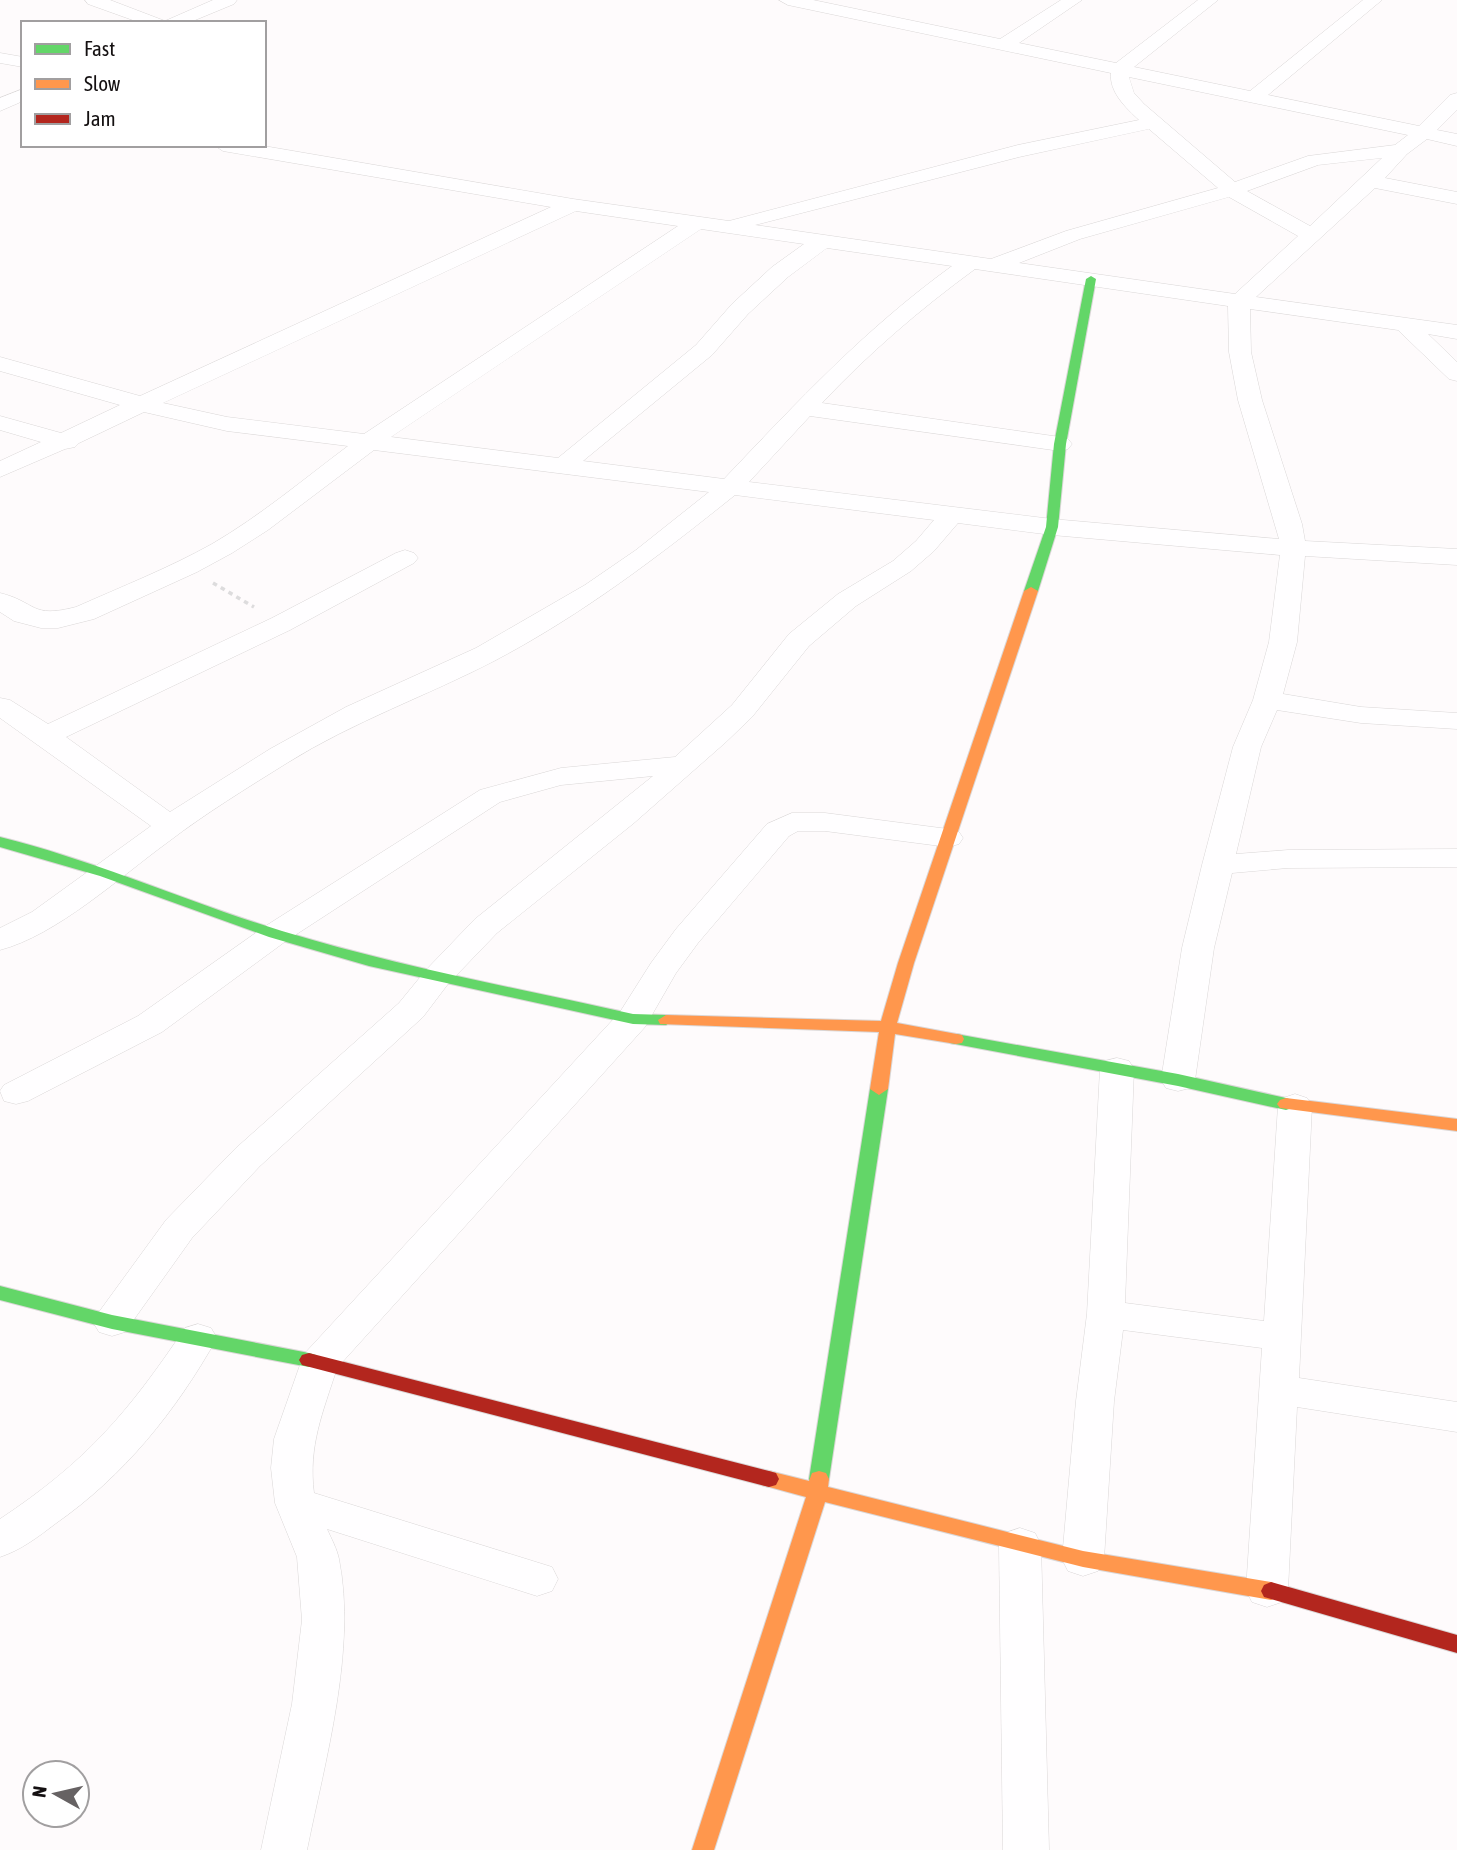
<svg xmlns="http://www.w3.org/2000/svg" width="1457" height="1850" font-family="'Asap Condensed',sans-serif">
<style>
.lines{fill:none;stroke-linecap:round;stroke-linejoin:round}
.street-casing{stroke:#dad7d7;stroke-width:1}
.fast-casing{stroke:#dad7d7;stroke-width:2}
.slow-casing{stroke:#dad7d7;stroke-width:2}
.jam-casing{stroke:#dad7d7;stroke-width:2}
.path{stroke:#dddcdd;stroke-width:3.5;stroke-dasharray:4.5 4.5;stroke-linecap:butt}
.street{fill:#fffeff;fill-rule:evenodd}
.fast{fill:#63d668;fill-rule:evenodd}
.slow{fill:#ff974d;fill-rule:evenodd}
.jam{fill:#b3261e;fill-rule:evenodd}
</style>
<rect width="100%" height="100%" fill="#fefbfc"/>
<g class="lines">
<g class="street-casing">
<g id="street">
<path d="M85,0H110L165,21L213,0H237L234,4L188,23H141L88,4Z"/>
<path d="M779,0H813L1000,39L1061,0H1082L1019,43L1116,63L1198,0H1218L1134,67L1250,91L1363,0H1382L1268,95L1419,126L1450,95L1457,93V110L1437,130L1457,134V146L1427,139L1407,154L1385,178L1457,192V204L1375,188L1256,297L1457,325V339L1428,334L1457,362V381L1449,379L1398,330L1250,309L1251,352L1262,400L1302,524L1305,541L1457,549V565L1305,556L1297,642L1283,694L1361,707L1457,713V729L1361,723L1277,710L1261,747L1236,854L1288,850L1457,849V867L1288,868L1232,873L1214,948L1195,1080L1190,1088L1178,1091L1166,1088L1161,1080L1182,948L1202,865L1233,747L1253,700L1269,642L1280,555L1052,535L958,523L934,551L911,571L856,606L809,646L752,717L726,742L634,823L497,933L448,984L423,1017L260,1166L192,1238L125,1332L112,1336L99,1332L93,1322L99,1312L166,1220L236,1148L399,1003L426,970L475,919L653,776L561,785L500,802L286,941L162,1032L28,1101L16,1104L4,1101L0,1091L4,1085L138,1016L264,927L480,790L561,768L675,757L732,705L789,634L838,594L893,561L916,541L934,520L735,495C659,556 583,614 496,660C427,696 354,721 287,763C247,788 206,813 168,842C120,877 57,935 0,950V928L32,912L151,826L0,718V698L10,700L48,724L272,618L396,553L405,550L414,553L418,558L414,563L290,630L66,737L170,812L270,749L346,707L476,648L585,585L636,550L709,492L374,450L268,530L232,553L197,572L94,619L58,628H41L14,621L0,612V593C37,602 30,619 76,607C121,587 169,568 212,544C260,516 304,479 348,446L227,431L144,412L79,443L75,447L65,449L0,477V461L41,442L0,430V416L61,433L120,405L0,371V357L140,396L551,207L223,151L214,145H258L573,199L729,221L1018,145L1139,120C1126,108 1109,92 1111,73L788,5ZM1129,77L1408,135L1395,145L1308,156L1235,182L1144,104L1134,93ZM1149,129L1218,188L1066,231L991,259L755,225L1019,157ZM1382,158L1310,226L1247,191L1318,165ZM1229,197L1298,236L1235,294L1019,263L1080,239ZM576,211L678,226L364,434L227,417L163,403ZM701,229L804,244L772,267L732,304L696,345L558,458L391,437ZM827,248L952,266C864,330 799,400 724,479L583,461L712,355L748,314L788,277ZM975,269L1228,306L1229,352L1238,400L1279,539L1052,519L749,482L810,416L1060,451L1068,449L1072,444L1068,439L1060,437L822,403C869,353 919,310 975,269Z"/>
<path d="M0,53L23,57V67L0,63Z"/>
<path d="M23,89V101L0,111V98Z"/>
<path d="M792,813H825L948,829L959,832L963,838L959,844L948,847L825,831H798L789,836L698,943L676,973L645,1027L337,1368C323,1412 308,1446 314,1493L552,1567L558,1579L552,1591L537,1596L327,1529C331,1538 337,1549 339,1559C357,1649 325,1761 307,1850H261L292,1704L302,1620L297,1557L275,1503L271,1468L274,1439L301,1362L306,1352L620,1012L651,963L676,929L767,824Z"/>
<path d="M1117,1058L1129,1061L1134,1069L1125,1303L1264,1321L1278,1106L1283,1098L1295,1094L1307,1098L1312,1106L1299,1378L1457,1402V1432L1297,1407L1288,1590L1282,1602L1267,1607L1252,1602L1246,1590L1262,1348L1123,1330L1114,1401L1104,1559L1098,1571L1083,1576L1068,1571L1062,1559L1076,1401L1087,1314L1100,1069L1105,1061Z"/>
<path d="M198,1324L211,1328L217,1338C176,1411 124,1476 55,1524C38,1537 21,1550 0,1557V1519C86,1462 128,1413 185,1328Z"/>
<path d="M1020,1528L1035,1533L1041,1545L1049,1850H1003L999,1545L1005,1533Z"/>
</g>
</g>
<g class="fast-casing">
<g id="fast">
<path d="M1091,276L1096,279L1066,444L1058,527L1038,591L1031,595L1024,591L1046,527L1054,444L1086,279Z"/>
<path d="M0,837C97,861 187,902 282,931C397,966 516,988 633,1014L666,1015L674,1020L666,1025L633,1024L369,966L269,937L100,876L0,847Z"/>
<path d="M956,1034L1178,1074L1286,1098L1292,1100L1295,1104L1292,1108L1286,1110L1178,1086L950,1043L948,1039Z"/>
<path d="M879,1083L888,1089L829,1479L826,1485L819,1487L812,1485L809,1479L870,1089Z"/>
<path d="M0,1286L112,1315L309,1353L316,1355L319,1360L316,1365L309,1367L112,1329L0,1300Z"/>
</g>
</g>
<g class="slow-casing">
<g id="slow">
<path d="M1031,587L1038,591L914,963L897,1023L962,1035L964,1039L962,1043L956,1044L895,1034L888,1089L879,1095L870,1089L879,1032L660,1024L658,1020L666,1015L881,1021L898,963L1024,591Z"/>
<path d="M1286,1098L1457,1119V1131L1280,1108L1277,1104L1280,1100Z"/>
<path d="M769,1471L809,1481L812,1473L819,1471L826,1473L829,1479L828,1487L1083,1551L1271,1582L1278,1585L1281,1591L1278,1597L1271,1600L1083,1567L825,1502L714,1850H692L806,1497L762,1485L759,1479L762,1473Z"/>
</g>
</g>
<g class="jam-casing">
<g id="jam">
<path d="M309,1353L769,1471L776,1473L779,1479L776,1485L769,1487L302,1365L299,1360L302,1355Z"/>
<path d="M1271,1582L1457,1635V1653L1264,1597L1261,1591L1264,1585Z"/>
</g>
</g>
<path class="path" d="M213,583L254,607"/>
<use href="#street" class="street"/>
<use href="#fast" class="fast"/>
<use href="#slow" class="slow"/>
<use href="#jam" class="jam"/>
</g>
<rect x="21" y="21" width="245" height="126" fill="#ffffff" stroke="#a19fa0" stroke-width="2"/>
<rect x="35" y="44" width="35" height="10" fill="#63d668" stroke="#a19fa0" stroke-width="2"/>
<text x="84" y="56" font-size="21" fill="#141011">Fast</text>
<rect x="35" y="79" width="35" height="10" fill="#ff974d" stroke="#a19fa0" stroke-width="2"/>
<text x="84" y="91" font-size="21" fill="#141011">Slow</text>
<rect x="35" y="114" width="35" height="10" fill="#b3261e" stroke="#a19fa0" stroke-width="2"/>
<text x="84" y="126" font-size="21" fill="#141011">Jam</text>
<g transform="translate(56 1794) rotate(278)"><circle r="33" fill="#ffffff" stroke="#a19fa0" stroke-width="2"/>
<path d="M0-5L12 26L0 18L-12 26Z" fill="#666263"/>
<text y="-10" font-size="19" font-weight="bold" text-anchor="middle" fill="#141011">N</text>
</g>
</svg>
